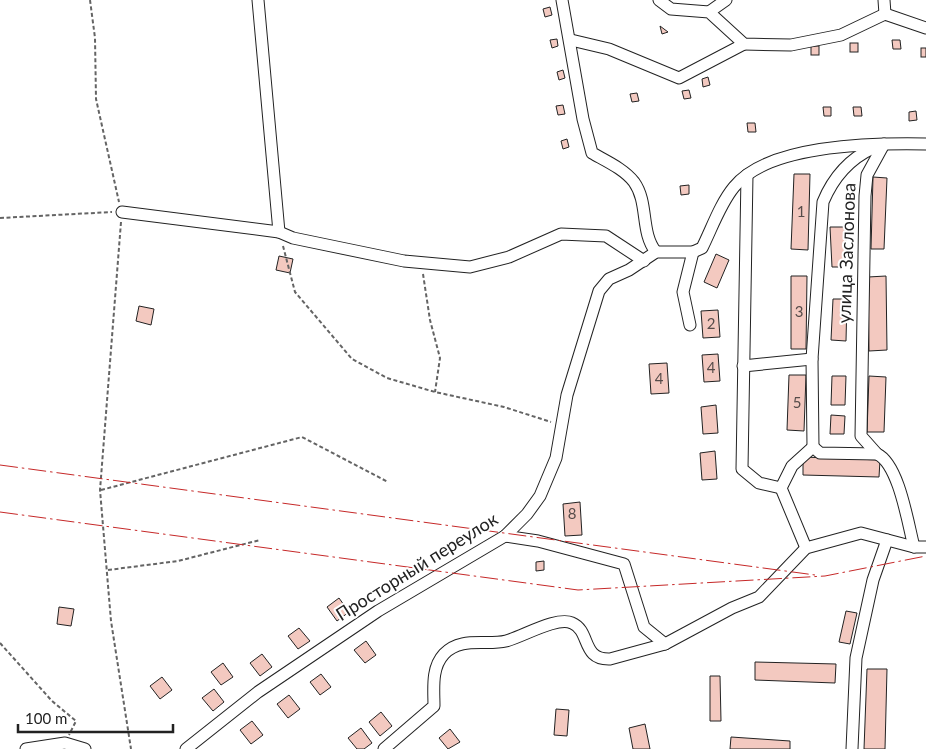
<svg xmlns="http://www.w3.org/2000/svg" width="926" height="749" font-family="Lato,sans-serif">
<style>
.building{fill:#f3c9c0;stroke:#222}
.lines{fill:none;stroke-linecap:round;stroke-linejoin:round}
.minor-casing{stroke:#222;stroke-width:13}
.path{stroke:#646464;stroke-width:2;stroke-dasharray:4 2.5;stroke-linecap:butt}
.minor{stroke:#fff;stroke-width:11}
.power{stroke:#c62828;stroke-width:1;stroke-dasharray:18 4 2.5 4;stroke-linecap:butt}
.labels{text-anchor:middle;stroke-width:4;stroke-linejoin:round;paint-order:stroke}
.number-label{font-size:15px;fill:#564c4a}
.street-label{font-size:18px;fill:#222;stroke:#fff}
</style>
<rect width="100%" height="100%" fill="#fff"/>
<g class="building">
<path d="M550,7L552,15L545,17L543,9Z"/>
<path d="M660,26L668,32L662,34Z"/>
<path d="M557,39L558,46L552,48L550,40Z"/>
<path d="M892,40H900L901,49H893Z"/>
<rect x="850" y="43" width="8" height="9"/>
<rect x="811" y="46" width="8" height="9"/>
<rect x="921" y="48" width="5" height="9"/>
<path d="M563,70L565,78L559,80L557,72Z"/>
<path d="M708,77L710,85L703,87L702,79Z"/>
<path d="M689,90L691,98L684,99L682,91Z"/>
<path d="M637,93L639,101L632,102L630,94Z"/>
<path d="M563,105L565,114L558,115L556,106Z"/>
<path d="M823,107H831V116H824Z"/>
<path d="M853,107H861L862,116H854Z"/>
<path d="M916,111L917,120L909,121V112Z"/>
<path d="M747,123H755L756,132H748Z"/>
<path d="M567,139L569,147L563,149L561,141Z"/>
<path d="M794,174H810L808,250L791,249Z"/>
<path d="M873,177L887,178L884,249H871Z"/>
<path d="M689,185V194L681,195L680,186Z"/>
<path d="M830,227H845L847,267H832Z"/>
<path d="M716,254L729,260L717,288L704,282Z"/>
<path d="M279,256L293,259L290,273L276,270Z"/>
<path d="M791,276H807L806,349H791Z"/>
<path d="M886,276L887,350L869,351L868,277Z"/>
<path d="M833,299H847L846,341L831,340Z"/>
<path d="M139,306L154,309L151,325L136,321Z"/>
<path d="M718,310L720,337L703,338L701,311Z"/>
<path d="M718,354L720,381L704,382L702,355Z"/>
<path d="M667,363L669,393L651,394L649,364Z"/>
<path d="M789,375H806L804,431L787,430Z"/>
<path d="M832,376H846L845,405H831Z"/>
<path d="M869,376L886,377L884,432H867Z"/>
<path d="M716,405L718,433L703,434L701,407Z"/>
<path d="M831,415L845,416L844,434H830Z"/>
<path d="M715,451L717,479L702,480L700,453Z"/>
<path d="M803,457L880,460L879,477L803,475Z"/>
<path d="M580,502L582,535L565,536L563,504Z"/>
<path d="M544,561V570L536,571V562Z"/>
<path d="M339,598L349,612L337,621L327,607Z"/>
<path d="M59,607L74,609L71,626L57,624Z"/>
<path d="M846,611L857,613L850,644L839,642Z"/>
<path d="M299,628L310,641L298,649L288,636Z"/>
<path d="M366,641L376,655L365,663L354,650Z"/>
<path d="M262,654L272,667L260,676L250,663Z"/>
<path d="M755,662L836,664L835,683L755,680Z"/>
<path d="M223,663L233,677L221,685L211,672Z"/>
<path d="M867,669H887L885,749H864Z"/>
<path d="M321,674L331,687L320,695L310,682Z"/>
<path d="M710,676H720L721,721H710Z"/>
<path d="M162,677L172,690L160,699L150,686Z"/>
<path d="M214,689L224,702L213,711L202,698Z"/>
<path d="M289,695L300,709L288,718L277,704Z"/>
<path d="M556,709L569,710L567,736L554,735Z"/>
<path d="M381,712L392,726L380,736L369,722Z"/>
<path d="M252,721L263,735L251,744L240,730Z"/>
<path d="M645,724L650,749H633L629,728Z"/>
<path d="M361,728L372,743L364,749H357L348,738Z"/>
<path d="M450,729L460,742L448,749L439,738Z"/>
<path d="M731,737L790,741V749H730Z"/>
</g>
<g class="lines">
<g class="minor-casing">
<g id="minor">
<path d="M258,0L279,232"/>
<path d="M562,0L583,119L592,153C606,161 624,169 634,182C649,203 640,232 656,252"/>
<path d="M659,0L671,9L709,12L744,44L791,45L841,35L885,14L926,28"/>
<path d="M884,0L885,14"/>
<path d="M709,12L726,0"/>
<path d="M571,40L609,49L679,78L744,44"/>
<path d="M747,175L742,469L759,483L781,488"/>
<path d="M122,212L279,232L293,238L404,261L470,267L509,257L561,234L606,236L644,261"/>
<path d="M690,325L683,292L693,252"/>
<path d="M743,366L812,359"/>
<path d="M813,447L812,359L823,202C833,178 849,159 873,148"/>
<path d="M877,454L861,436L865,196L867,175L884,144"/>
<path d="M505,536L538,541L624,564L644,627L665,644"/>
<path d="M806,548L781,488L792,466L813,447L820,453L877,454C899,464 908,524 914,547"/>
<path d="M26,749L65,743L85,749"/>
<path d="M186,749L258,692L378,611L505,536L527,514L540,496L556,458L567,395L599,291L609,279L629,270L656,252H693L702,248C712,228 720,204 734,187C768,144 875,143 926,144"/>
<path d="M384,749L434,706C434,689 431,668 444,654C461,636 486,646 506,641C522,637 557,616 572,623C591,631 581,660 610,659L665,644L732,608L759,597L806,548L861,533L914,547H926"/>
<path d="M852,749L856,658L873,580L887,540"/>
</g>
</g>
<g class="path">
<path d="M90,0L95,38L96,99L119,202"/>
<path d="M0,218L112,212"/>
<path d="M121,222L100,490L111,621L131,749"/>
<path d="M283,246L295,292L352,359L387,378L435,392L504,407L551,422"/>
<path d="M423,274L430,320L440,358L435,392"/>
<path d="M101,490L302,437L388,482"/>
<path d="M108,570L178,561L260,540"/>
<path d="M0,643L52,701L76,721L69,735"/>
</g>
<use href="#minor" class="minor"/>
<g class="power">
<path d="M0,465L815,575"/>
<path d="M0,512L578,590L825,576L926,556"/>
</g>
</g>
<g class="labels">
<g class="number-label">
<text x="801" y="217">1</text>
<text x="799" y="317">3</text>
<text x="711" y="329">2</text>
<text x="711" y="373">4</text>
<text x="659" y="384">4</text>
<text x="797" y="408">5</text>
<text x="572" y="519">8</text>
</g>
<g class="street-label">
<text transform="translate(847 253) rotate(-88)" y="6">улица Заслонова</text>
<text transform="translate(417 567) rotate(-32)" y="6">Просторный переулок</text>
</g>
</g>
<path d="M18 724v8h155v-8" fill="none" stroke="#222222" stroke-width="2.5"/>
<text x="25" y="724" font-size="15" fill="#222222" stroke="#ffffff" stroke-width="4" paint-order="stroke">100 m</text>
</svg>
